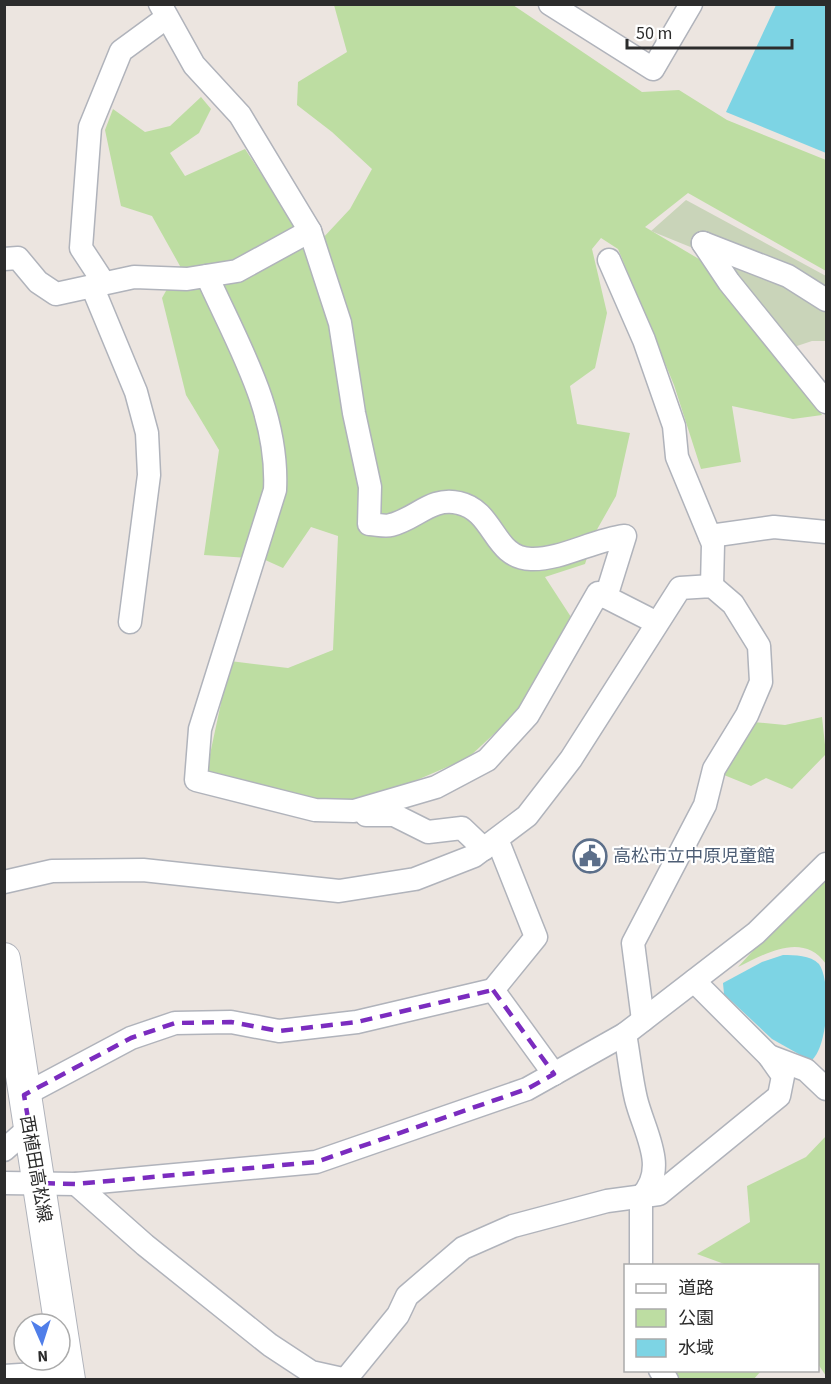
<svg xmlns="http://www.w3.org/2000/svg" width="831" height="1384" font-family="'Source Sans 3','Noto Sans JP',sans-serif">
<style>
.green{fill:#bddda2}
.cemetery{fill:#c9d4b9}
.water{fill:#7dd4e4}
.lines{fill:none;stroke-linecap:round;stroke-linejoin:round}
.minor-casing{stroke:#b0b3bb;stroke-width:25}
.secondary-casing{stroke:#b0b3bb;stroke-width:34}
.minor{stroke:#fff;stroke-width:22}
.secondary{stroke:#fff;stroke-width:32}
.marked{fill:none;stroke:#7b2cbf;stroke-width:4.5;stroke-dasharray:12 8;stroke-linejoin:round}
.labels{text-anchor:middle;stroke-width:4.5;stroke-linejoin:round;paint-order:stroke}
.service-label{font-size:18px;fill:#4e5e75;stroke:#fff;text-anchor:start}
.street-label{font-size:18px;fill:#2c2c2c;stroke:#fff}
</style>
<rect width="100%" height="100%" fill="#ece5e0"/>
<g class="green">
<path d="M334,5H513L642,92L679,90L727,120L826,160V271L688,193L645,227L704,262L822,415L793,419L732,406L741,462L701,469L674,385L618,249L601,238L592,249L607,313L595,368L570,386L577,424L630,433L616,496L595,533L585,564L545,577L571,617L522,708L468,758L410,783L343,803L309,801L206,773L230,661L288,668L333,650L338,536L311,527L283,568L263,559L204,555L219,450L186,395L162,298L180,266L152,216L121,206L105,130L113,109L145,132L170,126L201,97L211,109L199,133L170,153L185,176L245,149L294,224L308,254L350,209L372,169L332,132L297,105L298,82L347,52Z"/>
<path d="M822,717L826,754L792,789L766,778L751,786L724,775L753,722L785,725Z"/>
<path d="M826,878V964C803,931 765,954 738,967L795,905Z"/>
<path d="M826,1136V1376L818,1364V1266L727,1265L697,1254L750,1222L747,1186L806,1157Z"/>
<path d="M667,1371H761L753,1380L679,1379Z"/>
</g>
<path class="cemetery" d="M686,200L826,276V341H812L794,347L715,257L651,231Z"/>
<g class="water">
<path d="M776,5H826V153L726,112Z"/>
<path d="M783,955C795,955 810,955 819,964C831,981 829,1046 811,1061L772,1039L724,994L723,983L762,962Z"/>
</g>
<g class="lines">
<g class="minor-casing">
<g id="minor">
<path d="M160,4L194,65L240,115L310,231L340,323L354,413L370,487L369,524C376,524 385,527 391,525C416,519 432,496 459,503C495,511 493,558 531,559C561,560 593,540 625,536L606,597"/>
<path d="M550,4L653,69L691,4"/>
<path d="M703,243L729,282L826,402"/>
<path d="M703,243L788,276L826,300"/>
<path d="M4,259L18,258L38,282L56,294L134,277L187,279L237,271L310,231"/>
<path d="M609,260L644,340L674,426L677,457L713,544L712,586"/>
<path d="M207,276C238,345 279,412 275,490L200,729L196,780L315,810L354,811L436,787L487,760L528,715L598,593L657,623"/>
<path d="M104,283L81,248L90,127L121,51L166,18"/>
<path d="M92,286L136,392L147,433L149,475L130,622"/>
<path d="M710,536L774,527L826,532"/>
<path d="M366,815H394L428,832L462,828L484,849"/>
<path d="M497,839L536,937L493,990L554,1074"/>
<path d="M4,882L52,871L143,870L339,891L415,879L474,856L527,816L571,759L680,588L712,586L733,604L759,646L761,682L747,715L714,769L705,805L633,943L643,1020"/>
<path d="M625,1034C629,1055 631,1078 636,1099C644,1132 669,1168 641,1197V1266"/>
<path d="M769,1056L806,1070L826,1089"/>
<path d="M24,1095L131,1038L175,1023L231,1022L279,1031L357,1022L493,990"/>
<path d="M4,1150L28,1129"/>
<path d="M4,1183L76,1184L316,1162L527,1089L625,1034L756,933L826,864"/>
<path d="M76,1184L145,1245L270,1345L311,1372L347,1380"/>
<path d="M660,1370L667,1380"/>
<path d="M4,1376L68,1372"/>
<path d="M346,1379L398,1315L407,1296L463,1248L513,1226L607,1201L659,1194L779,1096L783,1076L769,1056L694,981"/>
</g>
</g>
<g class="secondary-casing">
<path id="secondary" d="M4,959L69,1380"/>
</g>
<use href="#minor" class="minor"/>
<use href="#secondary" class="secondary"/>
</g>
<path class="marked" d="M493,990L554,1074L527,1089L316,1162L76,1184L39,1183L24,1095L131,1038L175,1023L231,1022L279,1031L357,1022Z"/>
<defs>
<g id="civic-ring" transform="scale(1.725)"><circle r="9.5" fill="#fff" stroke="#5c6f8a" stroke-width="1.5"/><path d="M-.6-6.5H3V-4.5H.6V-3L4-1V1h2V6H-6V1h2V-1L-.6-3ZM-1.2 2.5V6h2.4V2.5Z" fill="#5c6f8a"/></g>
</defs>
<g fill-rule="evenodd">
<use href="#civic-ring" x="590" y="856"/>
</g>
<g class="labels">
<g class="service-label">
<text x="613" y="862">高松市立中原児童館</text>
</g>
<g class="street-label">
<text transform="translate(36 1169) rotate(80)" y="6">西植田高松線</text>
</g>
</g>
<rect width="831" height="1384" fill="none" stroke="#2c2c2c" stroke-width="12"/>
<rect x="624" y="1264" width="195" height="108" fill="#ffffff" stroke="#ababab" stroke-width="1.5"/>
<rect x="636" y="1284" width="30" height="9" fill="#ffffff" stroke="#ababab" stroke-width="1.5"/>
<text x="678" y="1294" font-size="18" fill="#2c2c2c">道路</text>
<rect x="636" y="1309" width="30" height="18" fill="#bddda2" stroke="#ababab" stroke-width="1.5"/>
<text x="678" y="1324" font-size="18" fill="#2c2c2c">公園</text>
<rect x="636" y="1339" width="30" height="18" fill="#7dd4e4" stroke="#ababab" stroke-width="1.5"/>
<text x="678" y="1354" font-size="18" fill="#2c2c2c">水域</text>
<g transform="translate(42 1342) rotate(177)"><circle r="28" fill="#ffffff" stroke="#ababab" stroke-width="1.5"/>
<path d="M0-4.5L10 22L0 15L-10 22Z" fill="#507ee9"/>
<text y="-9" font-size="16" font-weight="bold" text-anchor="middle" fill="#2c2c2c">N</text>
</g>
<path d="M627 39v9h165v-9" fill="none" stroke="#2c2c2c" stroke-width="3"/>
<text x="636" y="39" font-size="18" fill="#2c2c2c" stroke="#ffffff" stroke-width="4.5" paint-order="stroke">50 m</text>
</svg>
